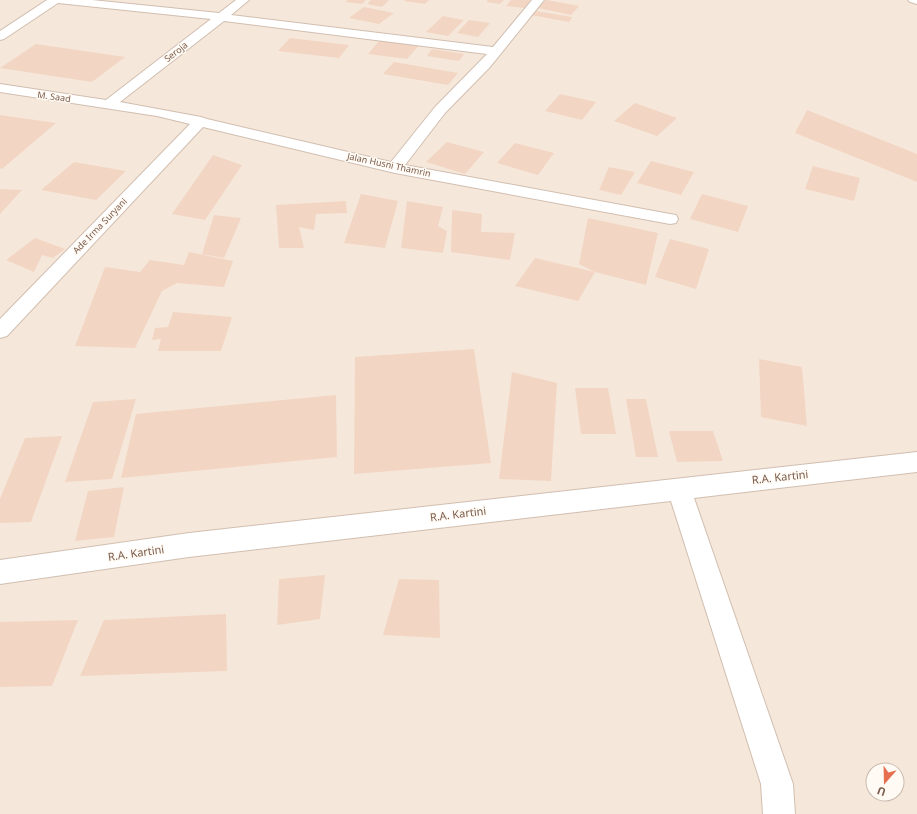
<svg xmlns="http://www.w3.org/2000/svg" width="917" height="814" font-family="'Noto Sans',sans-serif">
<style>
.residential{fill:#f5e8da;fill-rule:evenodd}
.building{fill:#f3d5c3}
.lines{fill:none;stroke-linecap:round;stroke-linejoin:round}
.minor-casing{stroke:#d1beb0;stroke-width:2}
.minor{fill:#fff;fill-rule:evenodd}
.labels{text-anchor:middle;stroke-width:3;stroke-linejoin:round;paint-order:stroke}
.far-street-label{font-size:9px;fill:#7a5c4d;stroke:#fffaf3}
.street-label{font-size:11px;fill:#7a5c4d;stroke:#fffaf3}
</style>
<rect width="100%" height="100%" fill="#fdf6ec"/>
<path class="residential" d="M0,0H917V814H0ZM873,770H897V794H873Z"/>
<g class="building">
<path d="M348,0H366L362,4L345,2Z"/>
<path d="M371,0H389L382,7L367,4Z"/>
<path d="M405,0H429L425,4L404,1Z"/>
<path d="M488,0H504L500,4L486,2Z"/>
<path d="M511,0H530L525,8L506,6Z"/>
<path d="M546,0H547L579,6L571,15L538,8Z"/>
<path d="M364,7L394,13L379,24L349,18Z"/>
<path d="M536,11L572,17L569,22L531,15Z"/>
<path d="M443,16L464,20L448,36L426,32Z"/>
<path d="M469,20L490,23L478,37L457,33Z"/>
<path d="M290,38L349,45L339,58L278,51Z"/>
<path d="M380,40L419,45L407,59L368,54Z"/>
<path d="M36,44L125,57L92,82L0,68Z"/>
<path d="M432,49L464,54L459,61L427,56Z"/>
<path d="M394,62L458,73L448,85L383,74Z"/>
<path d="M560,94L596,102L582,120L545,111Z"/>
<path d="M635,103L677,118L657,136L614,121Z"/>
<path d="M807,110L917,154V182L795,133Z"/>
<path d="M0,115L56,123L2,169L0,168Z"/>
<path d="M447,142L484,152L465,174L426,162Z"/>
<path d="M515,143L554,153L538,175L497,163Z"/>
<path d="M213,155L242,165L205,220L172,214Z"/>
<path d="M651,161L694,172L681,195L637,183Z"/>
<path d="M74,162L126,171L96,200L41,190Z"/>
<path d="M813,166L860,178L854,201L805,189Z"/>
<path d="M609,167L635,172L621,195L599,190Z"/>
<path d="M0,189L22,190L0,214Z"/>
<path d="M361,194L398,201L385,248L344,243Z"/>
<path d="M702,194L748,206L738,232L690,219Z"/>
<path d="M346,201L347,213L316,214L314,230L299,227L304,248H279L276,205Z"/>
<path d="M407,201L443,207L438,226L447,231L443,253L401,248Z"/>
<path d="M452,210L482,214L481,232L515,233L510,260L451,252Z"/>
<path d="M214,215L241,218L224,258L202,254Z"/>
<path d="M588,218L658,233L646,285L595,272L579,264Z"/>
<path d="M35,238L65,249L53,258L42,255L34,272L6,260Z"/>
<path d="M670,239L709,249L696,289L655,277Z"/>
<path d="M189,252L233,261L224,287L177,283L162,291L135,348L75,346L105,267L140,272L150,260L184,265Z"/>
<path d="M535,258L595,272L578,301L515,286Z"/>
<path d="M173,312L232,317L221,351H158L161,339L152,340L155,328L168,327Z"/>
<path d="M474,349L491,463L354,474L355,357Z"/>
<path d="M759,359L802,367L807,426L761,417Z"/>
<path d="M512,372L557,383L551,481L499,479Z"/>
<path d="M575,388H608L616,434H581Z"/>
<path d="M336,395L337,457L121,478L136,414Z"/>
<path d="M136,399L112,479L65,482L93,402Z"/>
<path d="M626,399H646L658,457H636Z"/>
<path d="M669,431H713L723,461L677,462Z"/>
<path d="M62,436L31,522L0,523V499L25,438Z"/>
<path d="M124,487L114,537L75,541L88,491Z"/>
<path d="M325,575L320,619L277,625L279,579Z"/>
<path d="M399,579L439,580L440,638L383,635Z"/>
<path d="M226,614L227,671L80,676L104,620Z"/>
<path d="M78,620L52,686L0,687V622Z"/>
</g>
<g class="lines">
<g class="minor-casing">
<g id="minor">
<path d="M47,0H92L219,13L236,0H249L231,15L493,47L532,0H544L490,67L445,113L405,165L670,214L676,215L678,219L676,223L670,224L395,173L203,127L7,336L0,338V319L190,124L157,116L0,92V84L106,100L211,19L58,3L4,39L0,40V31ZM224,21L487,54L435,107L391,162L207,119L201,117L120,102Z"/>
<path d="M908,0H917V4L910,2Z"/>
<path d="M917,452V472L694,498L793,784L795,814H763L761,784L671,501L189,557L0,584V560L189,533Z"/>
</g>
</g>
<use href="#minor" class="minor"/>
</g>
<g class="labels">
<g class="far-street-label">
<text transform="translate(176 52) rotate(-38)" y="3">Seroja</text>
<text transform="translate(54 97) rotate(8)" y="3">M. Saad</text>
<text transform="translate(389 165) rotate(12)" y="3">Jalan Husni Thamrin</text>
<text transform="translate(100 226) rotate(-46)" y="3">Ade Irma Suryani</text>
</g>
<g class="street-label">
<text transform="translate(780 477) rotate(-6)" y="4">R.A. Kartini</text>
<text transform="translate(458 514) rotate(-7)" y="4">R.A. Kartini</text>
<text transform="translate(136 553) rotate(-8)" y="4">R.A. Kartini</text>
</g>
</g>
<g transform="translate(885 782) rotate(200)"><circle r="19" fill="#fffaf3" stroke="#cabbb1"/>
<path d="M0-3L7 15L0 10L-7 15Z" fill="#e76f51"/>
<text y="-6" font-size="11" font-weight="bold" text-anchor="middle" fill="#7a5c4d">U</text>
</g>
</svg>
